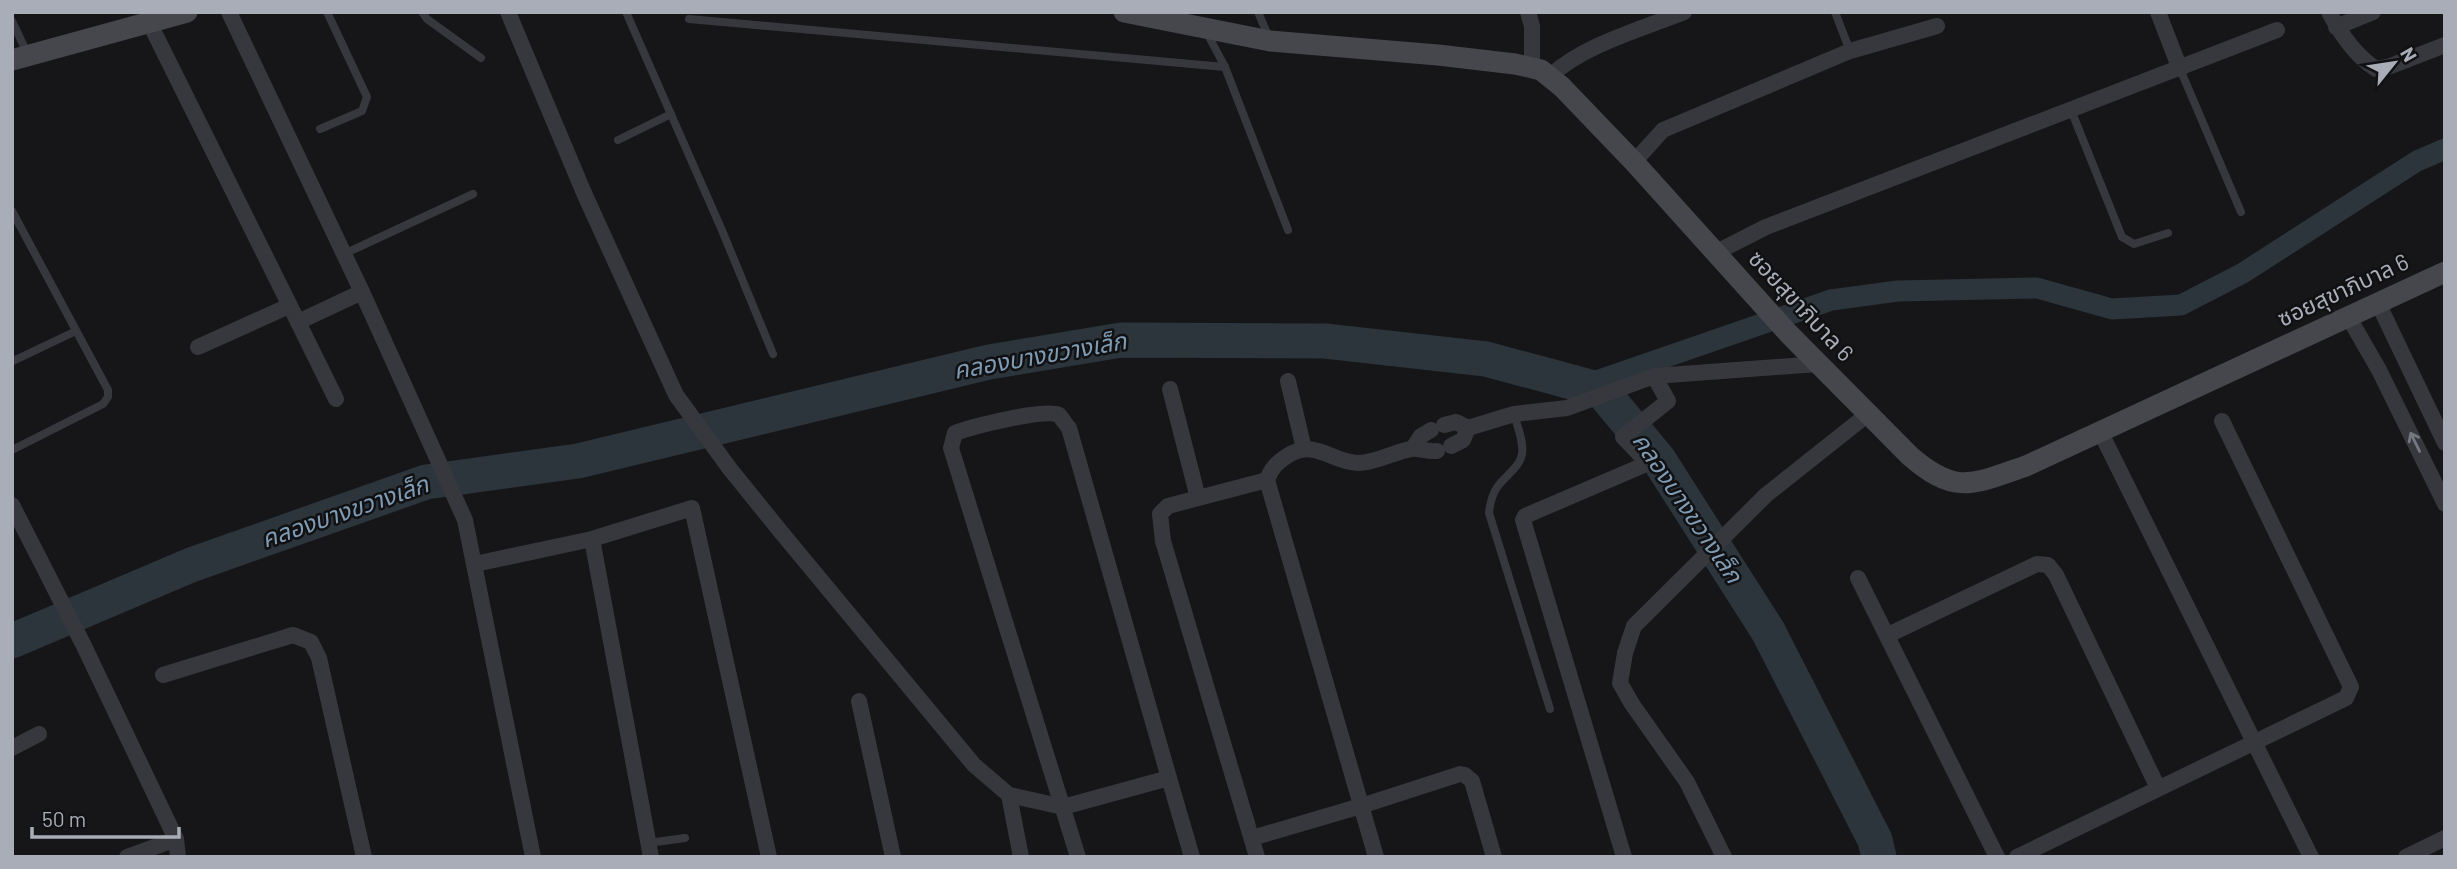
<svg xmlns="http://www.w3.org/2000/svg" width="2457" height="869" font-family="Barlow,'Noto Sans Thai',sans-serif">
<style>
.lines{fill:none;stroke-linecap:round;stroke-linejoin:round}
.canal{stroke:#2c353c;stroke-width:21}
.river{stroke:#2c353c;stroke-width:35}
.lane{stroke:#37383d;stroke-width:8}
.street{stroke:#37383d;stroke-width:16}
.secondary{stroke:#45474d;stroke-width:21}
.oneway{stroke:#757881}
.labels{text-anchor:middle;stroke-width:5;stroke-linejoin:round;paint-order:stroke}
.street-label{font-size:23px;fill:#a8adb8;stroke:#111113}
.water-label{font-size:24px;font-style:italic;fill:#7f9bb3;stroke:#111113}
</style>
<rect width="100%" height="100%" fill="#161618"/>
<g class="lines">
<path class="canal" d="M1585,385L1831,300L1898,291L2037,288L2112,309L2181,305L2243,273L2417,161L2445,149"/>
<path class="river" d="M12,641L191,565L426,482L578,461L989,362L1121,340L1325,341L1486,359L1601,390L1659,460L1768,631L1875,840L1879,857"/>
<g class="lane">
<path d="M422,12L427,19L481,58"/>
<path d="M626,12L721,228L773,354"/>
<path d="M1258,12L1269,38"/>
<path d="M1835,12L1850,51"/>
<path d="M689,19L1225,67"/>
<path d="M12,21L28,55"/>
<path d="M1207,33L1225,67L1288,230"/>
<path d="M2180,69L2241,212"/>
<path d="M2071,110L2122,237L2134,244L2168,233"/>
<path d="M320,129L362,111L367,97L327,12"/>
<path d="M618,140L671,114"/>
<path d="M12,211L108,390V397L103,404L12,450"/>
<path d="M344,254L473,194"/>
<path d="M12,359L13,361L76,331"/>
<path d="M1514,414C1517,426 1524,441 1522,454C1520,467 1506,475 1498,486C1492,494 1490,503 1489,513L1550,709"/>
<path d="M648,843L685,838"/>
</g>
<g class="street">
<path d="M229,12L362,292L465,520L533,857"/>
<path d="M508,12L584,193L676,395L730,469L781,532L974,765L1009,795L1063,807L1169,778L1192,857"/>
<path d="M1528,12L1532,26V67"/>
<path d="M2158,12L2180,69"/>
<path d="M2329,12C2340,33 2356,56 2376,69L2388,67L2445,45"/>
<path d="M149,22L298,322L362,292"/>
<path d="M2336,27L2373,12"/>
<path d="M1550,76C1586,44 1639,30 1684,12"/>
<path d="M1634,162L1663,130L1850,51L1937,26"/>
<path d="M1715,253L1766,227L2277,30"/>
<path d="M2378,303L2445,443"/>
<path d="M2348,316L2379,370L2445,504"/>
<path d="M298,322L336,399"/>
<path d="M198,347L289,306"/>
<path d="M1288,381L1304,449"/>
<path d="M1170,389L1198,498"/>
<path d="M1444,425L1456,422L1468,428L1514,414L1567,408L1654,376L1818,364"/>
<path d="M2100,431L2311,857"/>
<path d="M1451,446L1463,440L1468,428"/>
<path d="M1413,448L1421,436L1431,430"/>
<path d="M12,505L84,646L176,839L178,857"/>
<path d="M592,539L651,857"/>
<path d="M475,564L592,539L692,508L769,857"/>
<path d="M1858,578L1997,857"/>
<path d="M1888,635L2037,564L2048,565L2056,575L2158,788"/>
<path d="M163,675L293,635L311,642L319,658L364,857"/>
<path d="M859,701L893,857"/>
<path d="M12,748L39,734"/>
<path d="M1009,795L1021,857"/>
<path d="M1252,838L1361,806L1460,774L1465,775L1472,781L1494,857"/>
<path d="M127,857L176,839"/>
<path d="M1078,857L951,448L955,433C971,427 1045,408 1059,415C1062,418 1066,425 1069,428L1169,778"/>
<path d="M1257,857L1163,541L1160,514L1168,506L1267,480"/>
<path d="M1376,857L1267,480C1271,469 1276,463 1287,456C1316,438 1330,462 1358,463C1377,463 1393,452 1411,449C1419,448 1427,452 1437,451"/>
<path d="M1624,857L1523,520L1525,516L1644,465V459L1623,437L1668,401L1654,376"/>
<path d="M1724,857L1687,782L1632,704L1620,683L1625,653L1634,626L1766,495L1868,414"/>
<path d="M2017,857L2346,698L2351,687L2222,421"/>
<path d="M2406,857L2445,838"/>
</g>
<g class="secondary">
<path d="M1124,12L1270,41L1438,55L1515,64L1541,70L1562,87L1634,162L1788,333L1910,456C1956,496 1973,484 2026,466L2445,272"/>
<path d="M12,60L187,12"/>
</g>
</g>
<defs><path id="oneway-shaft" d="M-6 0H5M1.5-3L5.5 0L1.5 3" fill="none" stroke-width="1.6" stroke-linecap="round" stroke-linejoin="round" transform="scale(1.75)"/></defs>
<use class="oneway" href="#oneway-shaft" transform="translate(2415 442) rotate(-116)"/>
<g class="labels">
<g class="street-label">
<text transform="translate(2343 290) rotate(-25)" y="8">ซอยสุขาภิบาล 6</text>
<text transform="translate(1801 306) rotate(47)" y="8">ซอยสุขาภิบาล 6</text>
</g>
<g class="water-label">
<text transform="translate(1040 356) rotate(-10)" y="8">คลองบางขวางเล็ก</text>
<text transform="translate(1687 508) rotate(56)" y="8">คลองบางขวางเล็ก</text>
<text transform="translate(345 512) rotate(-19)" y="8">คลองบางขวางเล็ก</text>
</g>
</g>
<rect width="2457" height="869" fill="none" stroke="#a8adb8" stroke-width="28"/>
<g transform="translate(2394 63) rotate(60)" stroke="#111113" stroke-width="5" paint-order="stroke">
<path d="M0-5L12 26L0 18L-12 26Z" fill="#a8adb8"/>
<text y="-10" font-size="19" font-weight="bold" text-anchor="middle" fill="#a8adb8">N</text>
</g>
<path d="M32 827v10h147v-10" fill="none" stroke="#a8adb8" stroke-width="3.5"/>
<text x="42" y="827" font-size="21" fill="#a8adb8" stroke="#111113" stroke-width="5" paint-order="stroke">50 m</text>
</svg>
